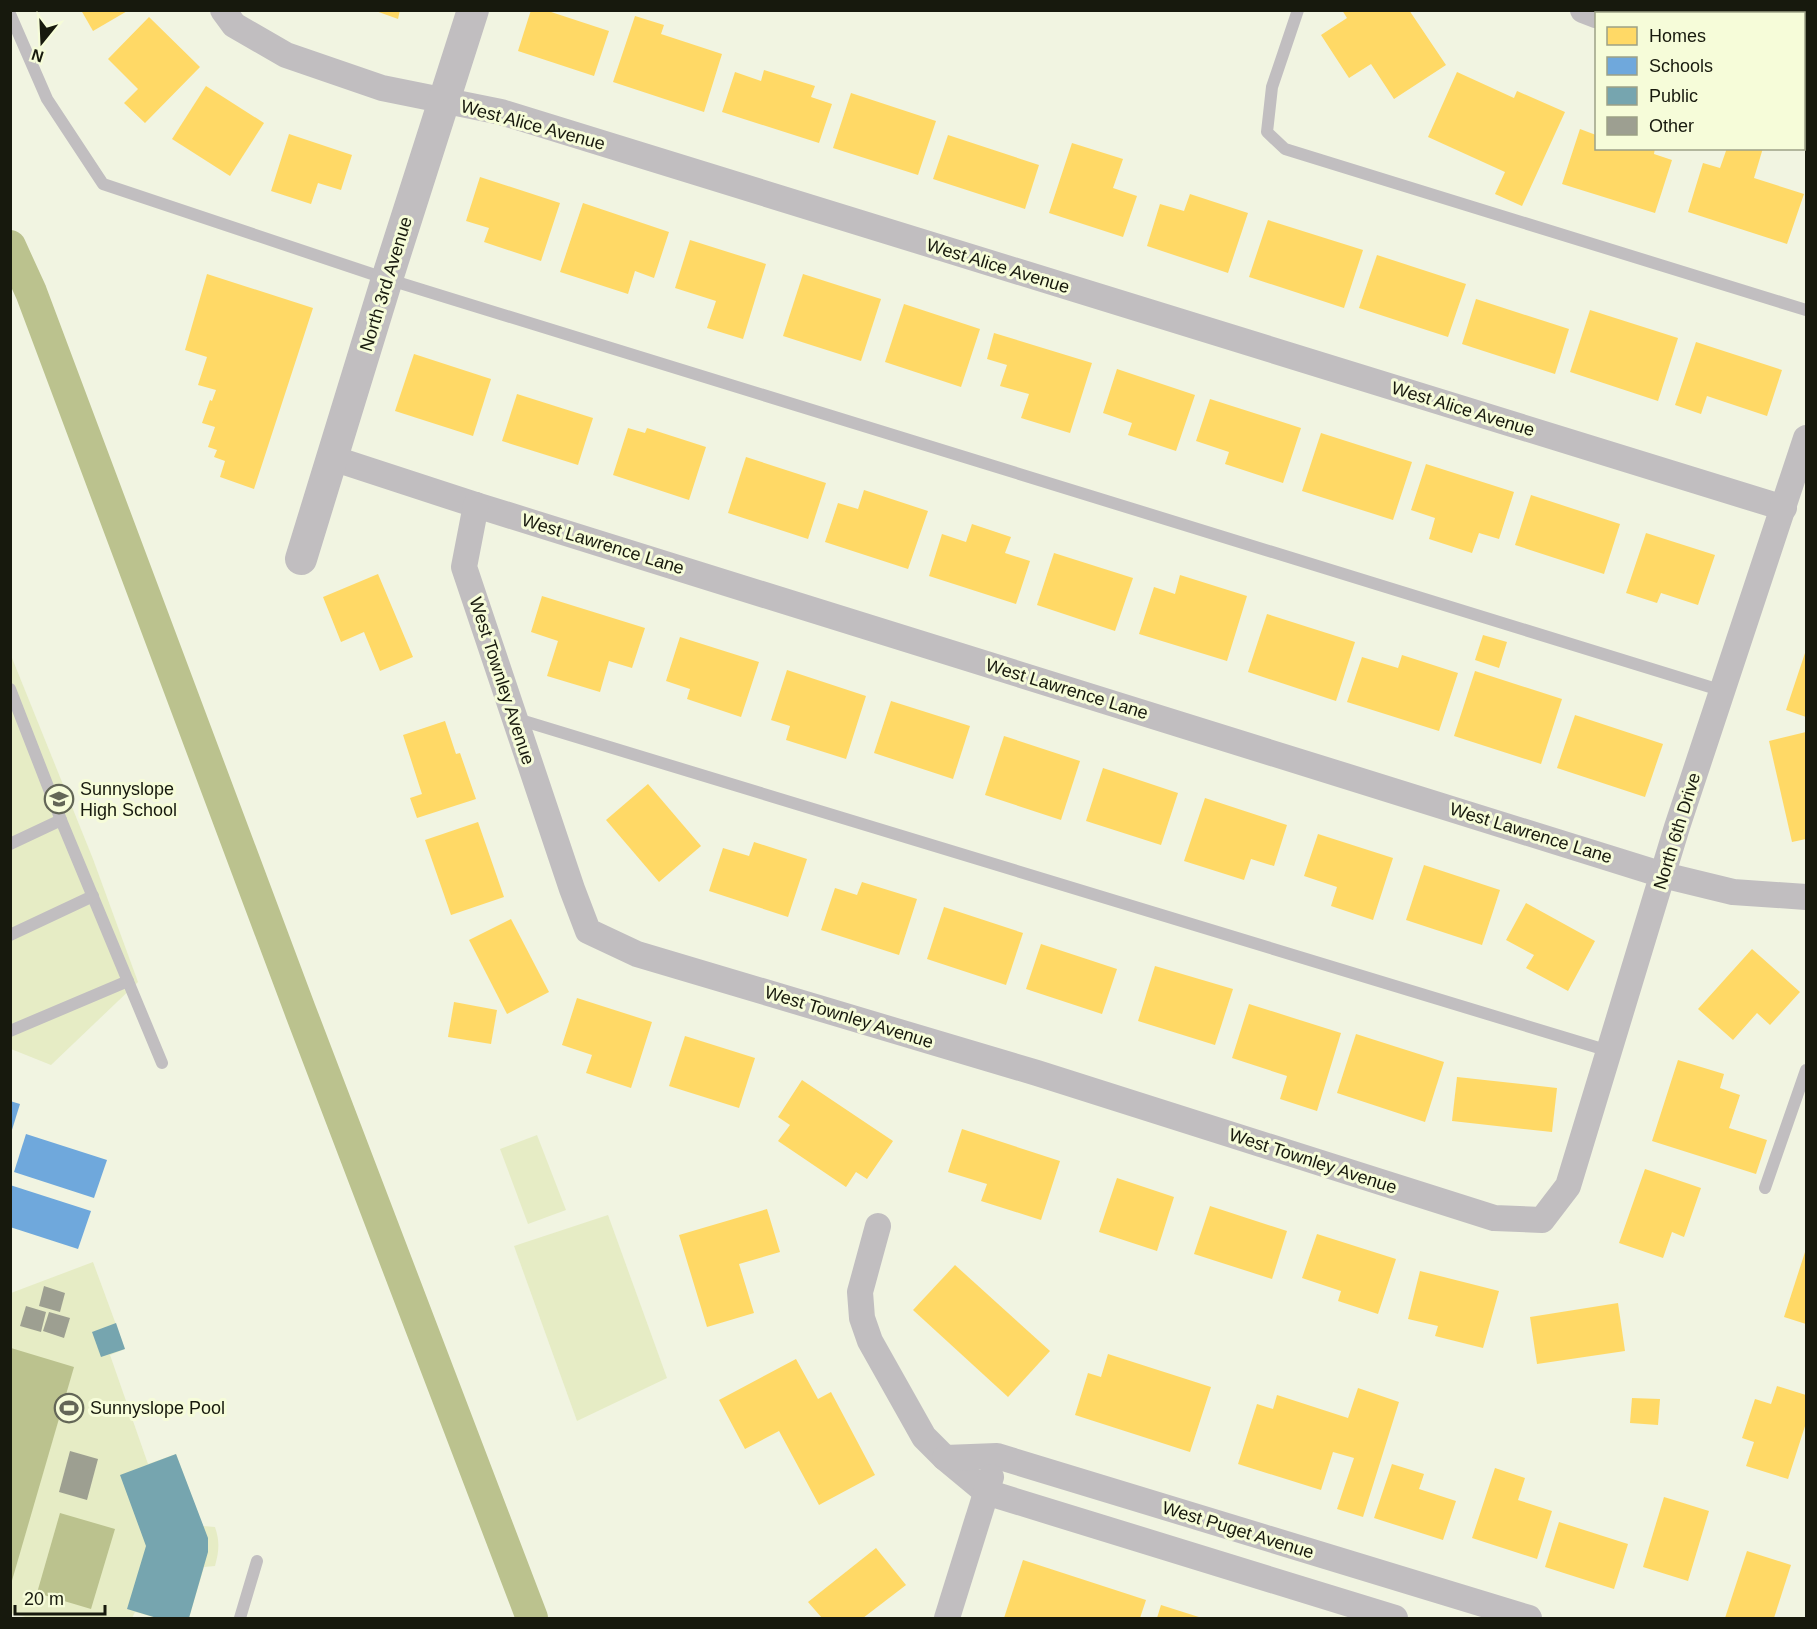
<svg xmlns="http://www.w3.org/2000/svg" width="1817" height="1629" font-family="Helvetica,sans-serif">
<style>
.green{fill:#e6ecc5}
.water{fill:#bbc28e}
.homes{fill:#ffd966}
.schools{fill:#6fa8dc}
.public{fill:#76a5af}
.lines{fill:none;stroke-linecap:round;stroke-linejoin:round}
.canal{stroke:#bbc28e;stroke-width:32}
.building{fill:#9d9f91}
.service{stroke:#c1bec0;stroke-width:12}
.minor{stroke:#c1bec0;stroke-width:26}
.tertiary{stroke:#c1bec0;stroke-width:32}
.labels{text-anchor:middle;stroke-width:6;stroke-linejoin:round;paint-order:stroke}
.street-label{font-size:18px;fill:#17190d;stroke:#f6fcd9}
.poi-label{font-size:18px;fill:#17190d;stroke:#f6fcd9;text-anchor:start}
</style>
<rect width="100%" height="100%" fill="#f1f4e1"/>
<g class="green">
<path d="M10,653L93,859L138,982L51,1065L11,1049Z"/>
<path d="M537,1135L566,1210L528,1224L500,1149Z"/>
<path d="M608,1215L667,1378L577,1421L514,1246Z"/>
<path d="M93,1262L125,1349L110,1355L148,1464L176,1454L203,1526L215,1527C220,1542 219,1551 215,1566L204,1567L189,1618H157L135,1612L132,1618H29L11,1613V1293Z"/>
</g>
<g class="water">
<path d="M11,1348L74,1367L11,1584L10,1348Z"/>
<path d="M60,1513L115,1529L91,1609L37,1593Z"/>
</g>
<g class="homes">
<path d="M81,10H129L93,31Z"/>
<path d="M373,10H400L398,19Z"/>
<path d="M531,10H545L609,31L594,76L518,51Z"/>
<path d="M1342,10H1409L1446,65L1394,99L1371,64L1349,78L1321,35L1347,18Z"/>
<path d="M635,16L664,25L661,34L722,54L704,112L613,82Z"/>
<path d="M149,17L200,67L145,123L124,103L138,89L108,59Z"/>
<path d="M764,70L815,86L811,97L832,104L819,143L722,112L735,72L761,81Z"/>
<path d="M1457,72L1514,98L1517,91L1565,112L1522,206L1495,194L1505,172L1428,137Z"/>
<path d="M206,86L264,123L230,176L172,139Z"/>
<path d="M851,93L936,121L918,175L833,148Z"/>
<path d="M1580,129L1596,135V148H1655L1654,154L1672,160L1655,213L1562,184Z"/>
<path d="M289,134L352,155L341,190L318,183L311,204L271,191Z"/>
<path d="M948,135L1039,165L1025,209L933,179Z"/>
<path d="M1072,143L1123,159L1113,188L1137,196L1123,237L1049,213Z"/>
<path d="M1727,148H1763L1754,178L1804,194L1787,244L1688,212L1703,163L1720,168Z"/>
<path d="M480,177L560,203L541,261L484,242L489,228L466,221Z"/>
<path d="M1190,194L1248,213L1228,273L1147,246L1160,204L1184,211Z"/>
<path d="M583,203L669,232L654,278L635,271L628,294L560,272Z"/>
<path d="M1268,220L1363,250L1344,308L1249,277Z"/>
<path d="M690,240L766,264L743,339L707,328L716,301L675,288Z"/>
<path d="M1377,255L1466,284L1448,337L1359,308Z"/>
<path d="M207,274L313,308L254,489L220,477L225,461L214,457L217,450L208,447L215,427L202,423L210,400L212,401L216,390L198,385L207,357L185,350Z"/>
<path d="M803,274L881,299L861,361L783,336Z"/>
<path d="M1476,299L1569,329L1555,374L1462,344Z"/>
<path d="M904,304L980,329L961,387L885,362Z"/>
<path d="M1590,310L1678,338L1658,401L1570,372Z"/>
<path d="M994,333L1092,363L1070,433L1021,418L1029,394L1000,386L1007,365L987,359Z"/>
<path d="M1696,342L1782,370L1767,416L1707,396L1701,414L1675,405Z"/>
<path d="M414,354L491,379L473,436L395,411Z"/>
<path d="M1117,369L1195,395L1176,451L1128,435L1132,423L1103,413Z"/>
<path d="M517,394L593,418L578,465L502,441Z"/>
<path d="M1210,399L1301,428L1283,483L1225,464L1229,452L1196,441Z"/>
<path d="M628,428L645,433L647,428L706,447L689,500L613,475Z"/>
<path d="M1321,433L1412,462L1393,520L1302,491Z"/>
<path d="M746,457L826,483L808,539L728,513Z"/>
<path d="M1426,464L1514,492L1499,539L1479,533L1472,553L1429,539L1435,518L1411,510Z"/>
<path d="M864,490L928,511L908,569L825,542L838,503L858,509Z"/>
<path d="M1531,495L1620,524L1604,574L1515,545Z"/>
<path d="M972,524L1011,537L1005,553L1030,561L1016,604L929,576L942,534L966,542Z"/>
<path d="M1646,533L1715,555L1698,605L1661,593L1657,603L1626,593Z"/>
<path d="M1054,553L1133,578L1115,631L1037,605Z"/>
<path d="M378,574L413,657L380,671L364,632L341,642L323,597Z"/>
<path d="M1180,575L1247,596L1227,661L1139,634L1154,587L1175,594Z"/>
<path d="M542,596L645,628L632,668L609,661L600,692L547,676L558,641L531,632Z"/>
<path d="M1267,614L1355,642L1336,701L1248,672Z"/>
<path d="M1483,635L1507,642L1499,668L1475,660Z"/>
<path d="M680,637L759,662L741,717L687,699L690,689L666,681Z"/>
<path d="M1806,650V717L1786,710Z"/>
<path d="M1402,655L1458,673L1439,731L1347,702L1362,657L1398,668Z"/>
<path d="M787,670L866,696L846,759L786,740L790,726L771,720Z"/>
<path d="M1475,671L1562,699L1541,764L1454,736Z"/>
<path d="M891,701L970,726L953,779L874,753Z"/>
<path d="M1575,715L1663,744L1645,797L1557,768Z"/>
<path d="M445,721L456,754L460,753L476,799L417,818L410,798L422,794L403,735Z"/>
<path d="M1806,732V839L1792,842L1769,741Z"/>
<path d="M1004,736L1080,761L1061,820L985,795Z"/>
<path d="M1103,768L1178,793L1161,845L1086,821Z"/>
<path d="M648,784L701,846L659,882L606,820Z"/>
<path d="M1205,798L1287,825L1274,866L1251,859L1244,880L1184,861Z"/>
<path d="M478,822L504,897L451,915L425,840Z"/>
<path d="M1318,834L1393,858L1373,920L1331,906L1337,887L1304,876Z"/>
<path d="M754,842L807,859L788,917L709,891L723,848L749,856Z"/>
<path d="M1424,865L1500,890L1482,945L1406,920Z"/>
<path d="M862,882L917,899L899,955L821,930L835,888L857,895Z"/>
<path d="M1526,903L1595,941L1568,991L1526,968L1534,955L1506,940Z"/>
<path d="M944,907L1023,933L1006,985L927,959Z"/>
<path d="M511,919L549,992L507,1014L469,940Z"/>
<path d="M1041,944L1117,969L1102,1014L1026,989Z"/>
<path d="M1752,949L1800,992L1770,1025L1757,1013L1733,1040L1698,1009Z"/>
<path d="M1155,966L1233,989L1215,1045L1138,1021Z"/>
<path d="M577,998L652,1022L631,1088L586,1073L592,1055L562,1045Z"/>
<path d="M454,1002L497,1010L491,1044L448,1037Z"/>
<path d="M1249,1004L1341,1033L1317,1111L1280,1099L1287,1076L1232,1058Z"/>
<path d="M1356,1034L1444,1062L1425,1122L1337,1093Z"/>
<path d="M685,1036L755,1058L739,1108L669,1086Z"/>
<path d="M1678,1060L1724,1074L1720,1088L1740,1095L1729,1128L1767,1140L1756,1174L1652,1141Z"/>
<path d="M1457,1077L1557,1088L1552,1132L1452,1121Z"/>
<path d="M802,1080L893,1141L867,1179L856,1172L846,1187L778,1141L790,1125L778,1117Z"/>
<path d="M962,1129L1060,1161L1041,1220L981,1201L987,1184L948,1172Z"/>
<path d="M1645,1169L1701,1188L1684,1237L1672,1232L1663,1258L1619,1243Z"/>
<path d="M1117,1178L1174,1197L1157,1251L1099,1232Z"/>
<path d="M1210,1206L1287,1231L1272,1279L1194,1254Z"/>
<path d="M767,1209L780,1252L739,1264L754,1313L707,1327L679,1235Z"/>
<path d="M1317,1234L1396,1259L1378,1314L1338,1301L1341,1291L1302,1278Z"/>
<path d="M1806,1249V1324L1784,1317Z"/>
<path d="M955,1265L1050,1351L1008,1397L913,1310Z"/>
<path d="M1420,1271L1499,1291L1483,1348L1435,1336L1438,1326L1408,1319Z"/>
<path d="M1618,1303L1625,1351L1537,1364L1530,1317Z"/>
<path d="M1108,1354L1211,1387L1190,1452L1075,1415L1088,1373L1101,1377Z"/>
<path d="M796,1359L818,1399L831,1392L875,1475L819,1505L779,1431L745,1449L719,1400Z"/>
<path d="M1777,1386L1806,1395V1423L1788,1479L1746,1466L1754,1442L1742,1438L1755,1399L1771,1404Z"/>
<path d="M1358,1388L1399,1402L1363,1517L1337,1509L1354,1458L1333,1452L1321,1490L1238,1464L1257,1404L1273,1409L1277,1395L1348,1418Z"/>
<path d="M1632,1398L1660,1399L1658,1425L1630,1423Z"/>
<path d="M1392,1464L1424,1474L1419,1489L1456,1501L1443,1540L1374,1518Z"/>
<path d="M1495,1468L1525,1478L1518,1500L1552,1511L1537,1559L1472,1538Z"/>
<path d="M1664,1497L1709,1511L1688,1581L1643,1567Z"/>
<path d="M1559,1522L1628,1544L1614,1589L1545,1567Z"/>
<path d="M876,1548L906,1585L863,1618H822L808,1602Z"/>
<path d="M1747,1551L1791,1565L1774,1618H1725Z"/>
<path d="M1023,1560L1146,1600L1140,1618H1004Z"/>
<path d="M1161,1605L1202,1618H1157Z"/>
</g>
<g class="schools">
<path d="M10,1101L20,1104L11,1133H10Z"/>
<path d="M26,1134L107,1160L94,1198L14,1172Z"/>
<path d="M10,1185L91,1211L78,1249L10,1227Z"/>
</g>
<g class="public">
<path d="M116,1323L125,1349L101,1357L92,1332Z"/>
<path d="M176,1454L208,1538V1552L189,1618H157L127,1609L146,1546L120,1475Z"/>
</g>
<g class="lines">
<path class="canal" d="M10,246L31,292L300,1010L532,1618"/>
</g>
<g class="building">
<path d="M44,1286L65,1293L60,1312L39,1306Z"/>
<path d="M26,1306L46,1312L41,1332L20,1326Z"/>
<path d="M49,1312L70,1318L64,1338L43,1331Z"/>
<path d="M70,1451L98,1459L87,1500L59,1492Z"/>
</g>
<g class="lines">
<g class="service">
<path d="M1298,10L1272,87L1267,132L1285,149L1806,310"/>
<path d="M10,14L47,99L103,184L387,279L1723,691"/>
<path d="M10,689L61,820"/>
<path d="M514,718L1609,1051"/>
<path d="M10,844L61,820L162,1063"/>
<path d="M10,935L93,896"/>
<path d="M10,1031L128,981"/>
<path d="M1765,1188L1806,1070"/>
<path d="M240,1618L257,1561"/>
</g>
<g class="minor">
<path d="M223,10L234,25L286,55L382,88L501,112L1784,508"/>
<path d="M1583,10L1596,15"/>
<path d="M1804,78L1806,79"/>
<path d="M332,458L476,505L1663,875L1733,892L1806,897"/>
<path d="M476,505L464,567L572,889L588,931L637,954L1037,1073L1494,1218L1542,1220L1568,1186L1677,827L1806,438"/>
<path d="M878,1226L860,1292L862,1318L870,1341L924,1437L945,1458L986,1492L1395,1618"/>
<path d="M945,1458L997,1456L1529,1618"/>
<path d="M947,1618L991,1477"/>
</g>
<path class="tertiary" d="M301,559L387,279L473,10"/>
</g>
<defs>
<g id="school-ring" transform="scale(1.5)"><circle r="9.5" fill="#f6fcd9" stroke="#636657" stroke-width="1.5"/><path d="M0-5L7-2L0 1L-7-2ZM-4 1L0 2.5L4 1V4Q0 6-4 4Z" fill="#636657"/></g>
<g id="stadium-ring" transform="scale(1.5)"><circle r="9.5" fill="#f6fcd9" stroke="#636657" stroke-width="1.5"/><path d="M0-5a6.5 5 0 1 0 0 10a6.5 5 0 1 0 0-10ZM-3.5-1.8h7v3.6h-7Z" fill="#636657"/></g>
</defs>
<g fill-rule="evenodd">
<use href="#school-ring" x="59" y="799"/>
<use href="#stadium-ring" x="69" y="1408"/>
</g>
<g class="labels">
<g class="street-label">
<text transform="translate(533 125) rotate(15)" y="6">West Alice Avenue</text>
<text transform="translate(998 266) rotate(17)" y="6">West Alice Avenue</text>
<text transform="translate(386 284) rotate(-73)" y="6">North 3rd Avenue</text>
<text transform="translate(1463 409) rotate(17)" y="6">West Alice Avenue</text>
<text transform="translate(603 544) rotate(17)" y="6">West Lawrence Lane</text>
<text transform="translate(502 681) rotate(72)" y="6">West Townley Avenue</text>
<text transform="translate(1067 689) rotate(17)" y="6">West Lawrence Lane</text>
<text transform="translate(1677 831) rotate(-73)" y="6">North 6th Drive</text>
<text transform="translate(1531 833) rotate(17)" y="6">West Lawrence Lane</text>
<text transform="translate(849 1017) rotate(17)" y="6">West Townley Avenue</text>
<text transform="translate(1313 1161) rotate(18)" y="6">West Townley Avenue</text>
<text transform="translate(1238 1530) rotate(17)" y="6">West Puget Avenue</text>
</g>
<g class="poi-label">
<text x="80" y="795">Sunnyslope<tspan x="80" dy="21">High School</tspan></text>
<text x="90" y="1414">Sunnyslope Pool</text>
</g>
</g>
<rect width="1817" height="1629" fill="none" stroke="#17190d" stroke-width="24"/>
<rect x="1595" y="12" width="210" height="138" fill="#f6fcd9" stroke="#9da187" stroke-width="1.5"/>
<rect x="1607" y="27" width="30" height="18" fill="#ffd966" stroke="#9da187" stroke-width="1.5"/>
<text x="1649" y="42" font-size="18" fill="#17190d">Homes</text>
<rect x="1607" y="57" width="30" height="18" fill="#6fa8dc" stroke="#9da187" stroke-width="1.5"/>
<text x="1649" y="72" font-size="18" fill="#17190d">Schools</text>
<rect x="1607" y="87" width="30" height="18" fill="#76a5af" stroke="#9da187" stroke-width="1.5"/>
<text x="1649" y="102" font-size="18" fill="#17190d">Public</text>
<rect x="1607" y="117" width="30" height="18" fill="#9d9f91" stroke="#9da187" stroke-width="1.5"/>
<text x="1649" y="132" font-size="18" fill="#17190d">Other</text>
<g transform="translate(42 42) rotate(198)" stroke="#f6fcd9" stroke-width="4.5" paint-order="stroke">
<path d="M0-4.5L10 22L0 15L-10 22Z" fill="#17190d"/>
<text y="-9" font-size="16" font-weight="bold" text-anchor="middle" fill="#17190d">N</text>
</g>
<path d="M15 1605v9h90v-9" fill="none" stroke="#17190d" stroke-width="3"/>
<text x="24" y="1605" font-size="18" fill="#17190d" stroke="#f6fcd9" stroke-width="4.5" paint-order="stroke">20 m</text>
</svg>
